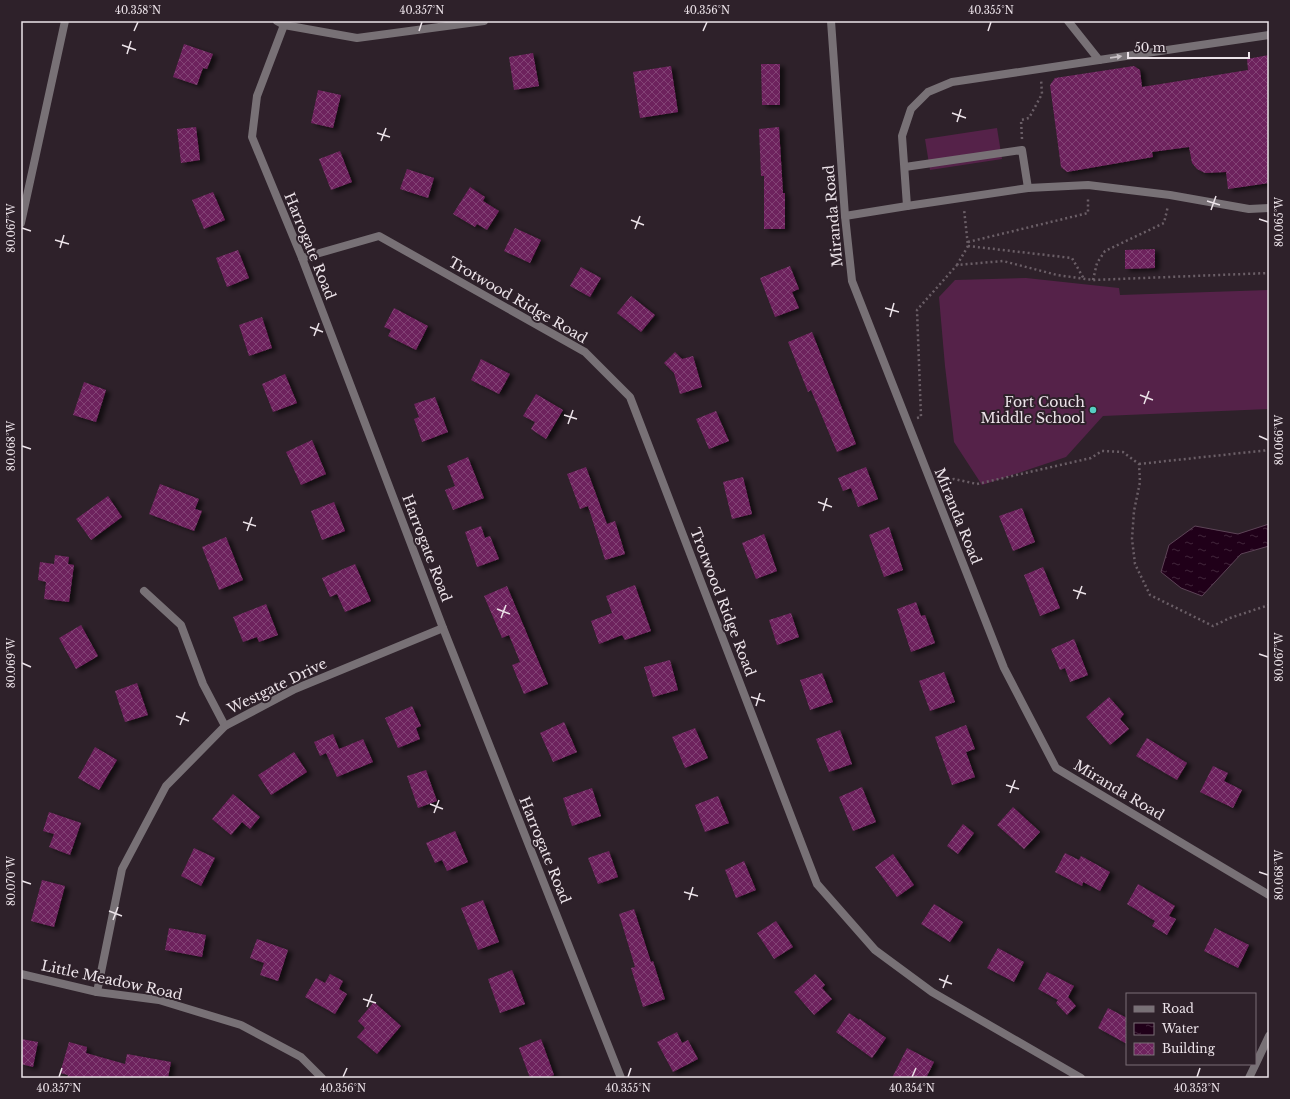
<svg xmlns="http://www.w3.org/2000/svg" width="1290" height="1099" font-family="'Libre Baskerville',serif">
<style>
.grass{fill:#552249}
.water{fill:url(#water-ripples);stroke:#5d4457}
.building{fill:url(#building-cross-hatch);filter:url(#shadow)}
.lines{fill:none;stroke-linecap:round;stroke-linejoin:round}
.path{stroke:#6b5f67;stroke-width:2.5;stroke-dasharray:2 3;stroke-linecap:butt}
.service{stroke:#787176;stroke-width:8}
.minor{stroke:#787176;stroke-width:8}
.tertiary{stroke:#787176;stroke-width:8}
.oneway{fill:#c9c1c6}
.ticks{fill:none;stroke:#ece3e9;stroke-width:1.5}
.poi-dot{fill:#56cec3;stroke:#2e212a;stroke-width:1.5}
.labels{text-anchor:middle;stroke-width:4;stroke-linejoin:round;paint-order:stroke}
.street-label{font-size:14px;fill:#ece3e9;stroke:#2e212a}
.poi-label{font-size:14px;fill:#ece3e9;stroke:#2e212a;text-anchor:end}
.neatline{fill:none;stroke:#ece3e9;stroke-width:1.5}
.ticks-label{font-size:10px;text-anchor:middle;fill:#ece3e9}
</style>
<defs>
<pattern id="water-ripples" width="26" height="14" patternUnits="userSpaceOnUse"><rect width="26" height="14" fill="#200019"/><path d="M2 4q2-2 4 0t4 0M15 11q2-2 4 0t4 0" fill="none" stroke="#41253a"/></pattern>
<pattern id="building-cross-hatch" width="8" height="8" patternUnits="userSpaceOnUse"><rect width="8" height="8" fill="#6d235d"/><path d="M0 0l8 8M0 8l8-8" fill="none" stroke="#824374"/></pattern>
<filter id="shadow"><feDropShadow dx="4.5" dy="2.5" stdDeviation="2" flood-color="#0009"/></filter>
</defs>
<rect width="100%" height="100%" fill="#2e212a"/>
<g class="grass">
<path d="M997,128L1002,159L930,170L925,139Z"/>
<path d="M1026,278L1119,288L1120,295L1269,290V409L1103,416L1066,457L982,485L954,442L945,366L939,297L955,280Z"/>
</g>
<path class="water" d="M1269,524V546L1241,554L1202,596L1181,588L1161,572L1169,545L1195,526L1238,534Z"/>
<g class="building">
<path d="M184,44L213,54L207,69L203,68L197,85L173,77Z"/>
<path d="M533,53L539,86L514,90L509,57Z"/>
<path d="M1269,55V183L1228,189L1226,172L1205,173L1197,169L1192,163L1189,147L1152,152L1153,157L1067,172L1061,167L1050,85L1055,78L1134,66L1140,70L1142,87L1248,70L1247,59Z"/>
<path d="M761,64H780V105H762Z"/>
<path d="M671,66L678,112L640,118L633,72Z"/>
<path d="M318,90L341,95L333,128L311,123Z"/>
<path d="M196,127L200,160L181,163L177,129Z"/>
<path d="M779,127L783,193H785V229H764V176H761L759,129Z"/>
<path d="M340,151L352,182L331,190L319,159Z"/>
<path d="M407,169L434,178L428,198L400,189Z"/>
<path d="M470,187L485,197L483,201L499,211L487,230L477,224L475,227L453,214Z"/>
<path d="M213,192L225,220L204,229L192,200Z"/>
<path d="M515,228L541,240L530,263L504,251Z"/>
<path d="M1155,249V268L1125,269V250Z"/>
<path d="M238,250L249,278L227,287L216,258Z"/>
<path d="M790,266L799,289L792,292L799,308L775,317L760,278Z"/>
<path d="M581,267L601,278L590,297L570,286Z"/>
<path d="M631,296L655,315L641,332L617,313Z"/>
<path d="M394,308L428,326L416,350L388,336L391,330L384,327Z"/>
<path d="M262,317L272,348L249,356L239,325Z"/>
<path d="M812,332L856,444L837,452L811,390L808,392L788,342Z"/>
<path d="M675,352L682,359L693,356L702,387L680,394L674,373L664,363Z"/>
<path d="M481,359L510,374L499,394L471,380Z"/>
<path d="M285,374L297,403L273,412L262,384Z"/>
<path d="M84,382L106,390L96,422L73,415Z"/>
<path d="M536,394L563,410L546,439L531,429L535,422L523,416Z"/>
<path d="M435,397L448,432L422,442L414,419L419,417L414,404Z"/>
<path d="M716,411L729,441L709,449L696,419Z"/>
<path d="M312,440L326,474L301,485L286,452Z"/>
<path d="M468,457L484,498L453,510L445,490L455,486L447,466Z"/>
<path d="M586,467L607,524L615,521L625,554L605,560L588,506L580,509L567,474Z"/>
<path d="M866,467L878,499L858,507L851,488L843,491L838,478Z"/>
<path d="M743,477L752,514L732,519L723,482Z"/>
<path d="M160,484L199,499L195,509L202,511L194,531L149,514Z"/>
<path d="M108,496L122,517L91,540L76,519Z"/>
<path d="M334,502L345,531L322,540L311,511Z"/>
<path d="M1022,508L1035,542L1013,551L999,516Z"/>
<path d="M481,526L485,538L490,536L499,559L477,567L465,532Z"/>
<path d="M889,527L903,570L884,577L869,535Z"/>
<path d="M764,534L777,571L756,579L742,543Z"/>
<path d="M226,537L243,580L219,590L202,547Z"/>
<path d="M55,555L69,557L68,564L74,565L69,602L44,599L46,582L38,580L40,562L54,564Z"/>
<path d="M355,564L371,601L345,612L337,594L330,597L322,578Z"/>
<path d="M1043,567L1060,608L1040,616L1024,575Z"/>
<path d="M635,585L651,631L625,640L622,635L599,644L591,621L612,613L606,596Z"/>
<path d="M507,586L548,684L524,694L512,665L520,662L509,635L502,638L484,596Z"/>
<path d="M916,602L921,616L925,615L935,643L911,652L897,609Z"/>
<path d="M266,604L278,635L259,642L257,637L243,642L233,617Z"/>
<path d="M791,613L799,637L777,645L769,620Z"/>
<path d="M81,625L98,656L76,669L59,638Z"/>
<path d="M1074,639L1088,675L1070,682L1065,668L1060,670L1051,649Z"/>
<path d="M670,660L678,690L653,697L644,667Z"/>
<path d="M944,672L955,702L930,711L919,681Z"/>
<path d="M822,673L833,702L810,710L800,680Z"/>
<path d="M137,683L148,715L125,722L115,691Z"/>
<path d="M1109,697L1124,714L1120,719L1129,729L1110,745L1086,717Z"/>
<path d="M412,706L421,726L416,728L420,739L398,748L385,718Z"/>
<path d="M564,722L577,752L553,762L540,733Z"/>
<path d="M966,725L975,749L966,752L975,777L952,785L935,737Z"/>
<path d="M695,728L708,758L685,768L672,737Z"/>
<path d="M840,730L852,764L829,772L816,739Z"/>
<path d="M333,734L339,749L363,739L373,762L337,777L326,753L320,756L314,742Z"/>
<path d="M1147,738L1187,763L1177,780L1136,756Z"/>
<path d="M95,747L117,760L99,790L78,778Z"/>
<path d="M294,752L307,772L271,795L258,775Z"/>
<path d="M1213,766L1228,773L1224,781L1242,790L1233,808L1200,792Z"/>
<path d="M426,770L437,801L418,808L407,776Z"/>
<path d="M862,787L876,822L853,831L839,797Z"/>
<path d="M592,788L601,816L572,826L563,798Z"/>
<path d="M233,794L260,817L250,829L242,822L231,835L212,819Z"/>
<path d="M718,796L729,823L705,832L695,805Z"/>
<path d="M1013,807L1040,832L1024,849L997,825Z"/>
<path d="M49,812L81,823L70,855L49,847L54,834L43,831Z"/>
<path d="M963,824L974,833L958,854L947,846Z"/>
<path d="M455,831L468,862L447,871L442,860L435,863L426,843Z"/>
<path d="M194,848L215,858L201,886L181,876Z"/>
<path d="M609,851L618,877L598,884L588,858Z"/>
<path d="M1065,853L1079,860L1081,856L1110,872L1100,891L1083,882L1082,886L1055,872Z"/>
<path d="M893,854L914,885L897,897L875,867Z"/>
<path d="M744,861L756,890L736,898L725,870Z"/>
<path d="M42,880L65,886L54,927L31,921Z"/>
<path d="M1138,884L1175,906L1169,916L1176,919L1167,935L1152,926L1155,921L1127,904Z"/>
<path d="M483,900L499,942L478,950L461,908Z"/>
<path d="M934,904L963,922L950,942L921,924Z"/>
<path d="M634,909L651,962L653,961L665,999L643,1007L631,968L635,967L619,914Z"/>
<path d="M776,921L793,947L774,959L757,933Z"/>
<path d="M169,928L206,935L202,957L165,950Z"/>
<path d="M1215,928L1249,945L1238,968L1204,951Z"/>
<path d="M257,939L288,950L278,981L260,975L264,963L250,958Z"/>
<path d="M998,948L1024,962L1014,982L987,968Z"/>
<path d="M512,970L525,1004L500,1013L488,979Z"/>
<path d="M1047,972L1074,986L1068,997L1076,1006L1067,1015L1056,1003L1058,1000L1038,989Z"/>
<path d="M330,974L343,981L339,989L347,994L335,1014L305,997L316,978L325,983Z"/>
<path d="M815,974L825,985L822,988L832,999L814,1015L794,992Z"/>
<path d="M374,1002L401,1026L377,1054L357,1037L365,1028L358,1021Z"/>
<path d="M1108,1008L1127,1018V1044L1098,1028Z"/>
<path d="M849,1013L859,1020L860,1019L886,1038L872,1058L836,1032Z"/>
<path d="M677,1032L682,1043L688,1040L698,1059L673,1072L657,1042Z"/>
<path d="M21,1039L38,1042L33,1067L21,1064Z"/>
<path d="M541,1039L554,1075L546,1078H530L519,1048Z"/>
<path d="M69,1042L87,1047L86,1053L125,1064L127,1054L171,1062L168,1078H67L68,1075L60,1073Z"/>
<path d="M907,1048L934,1062L926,1078H892Z"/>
</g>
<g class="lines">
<g class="path">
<path d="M1022,139L1021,120L1029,118L1042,94L1041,79"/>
<path d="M968,242L1088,213V197"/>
<path d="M968,246L1072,258L1084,279"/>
<path d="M957,265L968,246L964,209"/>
<path d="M1093,280L1097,263L1105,251L1164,223L1168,206"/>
<path d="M917,418L921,417L917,310L957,265L1003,261L1057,275L1093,280L1269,273"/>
<path d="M1139,464L1269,450"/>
<path d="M943,482L954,479L977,484L1091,458L1102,451L1123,452L1139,464L1140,482L1134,511L1132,539L1135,564L1150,595L1213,626L1230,618L1269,605"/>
</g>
<g class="service">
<path d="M1068,21L1099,60L1269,35"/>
<path d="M905,167L1022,150L1028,188"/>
<path d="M907,206L902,136L911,109L928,92L952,82L1099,60"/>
<path d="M845,216L907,206L1028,188L1088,185L1170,195L1249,209L1269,208"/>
</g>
<g class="minor">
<path d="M831,21L845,216L852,281L1004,668L1056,768L1269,895"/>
<path d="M284,25L257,96L252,137L302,258L443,628L621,1078"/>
<path d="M302,258L379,236L585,352L630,397L817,884L875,950L932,992L1081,1078"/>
<path d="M144,591L181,625L203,684L225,726"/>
<path d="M21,974L97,992L159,1000L241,1025L301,1057L322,1078"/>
<path d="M97,992L122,869L166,786L225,726L295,689L443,628"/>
<path d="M1249,1078L1269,1036"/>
</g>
<g class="tertiary">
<path d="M277,21L284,25L357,38L484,21"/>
<path d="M21,223L65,21"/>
</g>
</g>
<defs><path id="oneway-solid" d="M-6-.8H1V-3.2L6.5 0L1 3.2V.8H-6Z"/></defs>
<use class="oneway" href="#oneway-solid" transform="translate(1116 57) rotate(-8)"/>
<path class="ticks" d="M134,31L138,22M419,31L422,22M703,31L707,22M988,31L991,22M122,45L136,50M127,54L131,41M952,113L966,118M957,122L961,109M377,133L390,137M381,141L386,128M1207,201L1220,205M1211,210L1216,196M1259,219L1268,222M631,220L644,225M22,228L31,231M635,229L640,216M55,240L69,244M60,248L64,235M885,308L899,312M890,317L894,303M310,327L323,332M314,336L319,323M1140,395L1153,400M1144,404L1149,391M564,415L577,419M568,424L573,410M1259,436L1268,440M22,446L31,449M818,502L832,507M823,511L827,498M243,522L256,526M247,531L252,517M1073,590L1086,594M1077,599L1082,586M497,609L510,614M501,618L506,605M1259,654L1268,657M22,663L31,667M751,697L765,701M756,706L760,693M176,716L189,721M180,725L185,712M1006,785L1019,789M1010,793L1015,780M430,804L443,809M434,813L439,800M1259,872L1268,875M22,881L31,884M684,892L698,896M689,900L693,887M109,911L122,916M113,920L118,907M939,979L952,984M943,988L948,975M363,999L376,1003M367,1007L372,994M59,1077L62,1068M343,1077L347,1068M628,1077L631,1068M912,1077L916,1068M1197,1077L1200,1068"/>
<circle class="poi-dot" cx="1093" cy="410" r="4"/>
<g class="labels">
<g class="street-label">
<text transform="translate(833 216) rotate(-95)" y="5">Miranda Road</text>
<text transform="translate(310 246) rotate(68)" y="5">Harrogate Road</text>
<text transform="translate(518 300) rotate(30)" y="5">Trotwood Ridge Road</text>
<text transform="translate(958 516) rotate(68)" y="5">Miranda Road</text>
<text transform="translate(427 548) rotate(69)" y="5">Harrogate Road</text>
<text transform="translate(723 602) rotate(69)" y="5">Trotwood Ridge Road</text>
<text transform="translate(277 686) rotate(-26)" y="5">Westgate Drive</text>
<text transform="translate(1119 790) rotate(31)" y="5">Miranda Road</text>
<text transform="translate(545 850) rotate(68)" y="5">Harrogate Road</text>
<text transform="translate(112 980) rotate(12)" y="5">Little Meadow Road</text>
</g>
<g class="poi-label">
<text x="1085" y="407">Fort Couch<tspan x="1085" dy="16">Middle School</tspan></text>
</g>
</g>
<rect width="1290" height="1099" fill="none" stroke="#2e212a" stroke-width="44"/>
<rect x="1126" y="993" width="130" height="72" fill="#2e212a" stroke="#7a6f76"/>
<rect x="1134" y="1006" width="20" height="6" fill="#787176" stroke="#7a6f76"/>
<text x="1162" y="1013" font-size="12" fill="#ece3e9">Road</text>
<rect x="1134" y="1023" width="20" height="12" fill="url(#water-ripples)" stroke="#7a6f76"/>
<text x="1162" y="1033" font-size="12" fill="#ece3e9">Water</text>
<rect x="1134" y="1043" width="20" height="12" fill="url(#building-cross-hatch)" stroke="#7a6f76"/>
<text x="1162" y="1053" font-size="12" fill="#ece3e9">Building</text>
<path d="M1128 52v6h121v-6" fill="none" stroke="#ece3e9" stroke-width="2"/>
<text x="1134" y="52" font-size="12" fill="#ece3e9" stroke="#2e212a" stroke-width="3" paint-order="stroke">50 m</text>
<rect x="22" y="22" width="1246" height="1055" class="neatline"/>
<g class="ticks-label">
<text x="138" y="14">40.358°N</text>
<text x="422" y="14">40.357°N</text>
<text x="707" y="14">40.356°N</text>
<text x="991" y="14">40.355°N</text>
<text transform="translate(1279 222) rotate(-90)" y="4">80.065°W</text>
<text transform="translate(11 228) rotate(-90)" y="4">80.067°W</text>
<text transform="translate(1279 440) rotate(-90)" y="4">80.066°W</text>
<text transform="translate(11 446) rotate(-90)" y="4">80.068°W</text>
<text transform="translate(1279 657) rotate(-90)" y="4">80.067°W</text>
<text transform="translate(11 663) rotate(-90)" y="4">80.069°W</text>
<text transform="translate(1279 875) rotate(-90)" y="4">80.068°W</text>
<text transform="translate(11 881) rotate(-90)" y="4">80.070°W</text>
<text x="59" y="1092">40.357°N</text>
<text x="343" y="1092">40.356°N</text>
<text x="628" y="1092">40.355°N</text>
<text x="912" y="1092">40.354°N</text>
<text x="1197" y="1092">40.353°N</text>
</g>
</svg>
